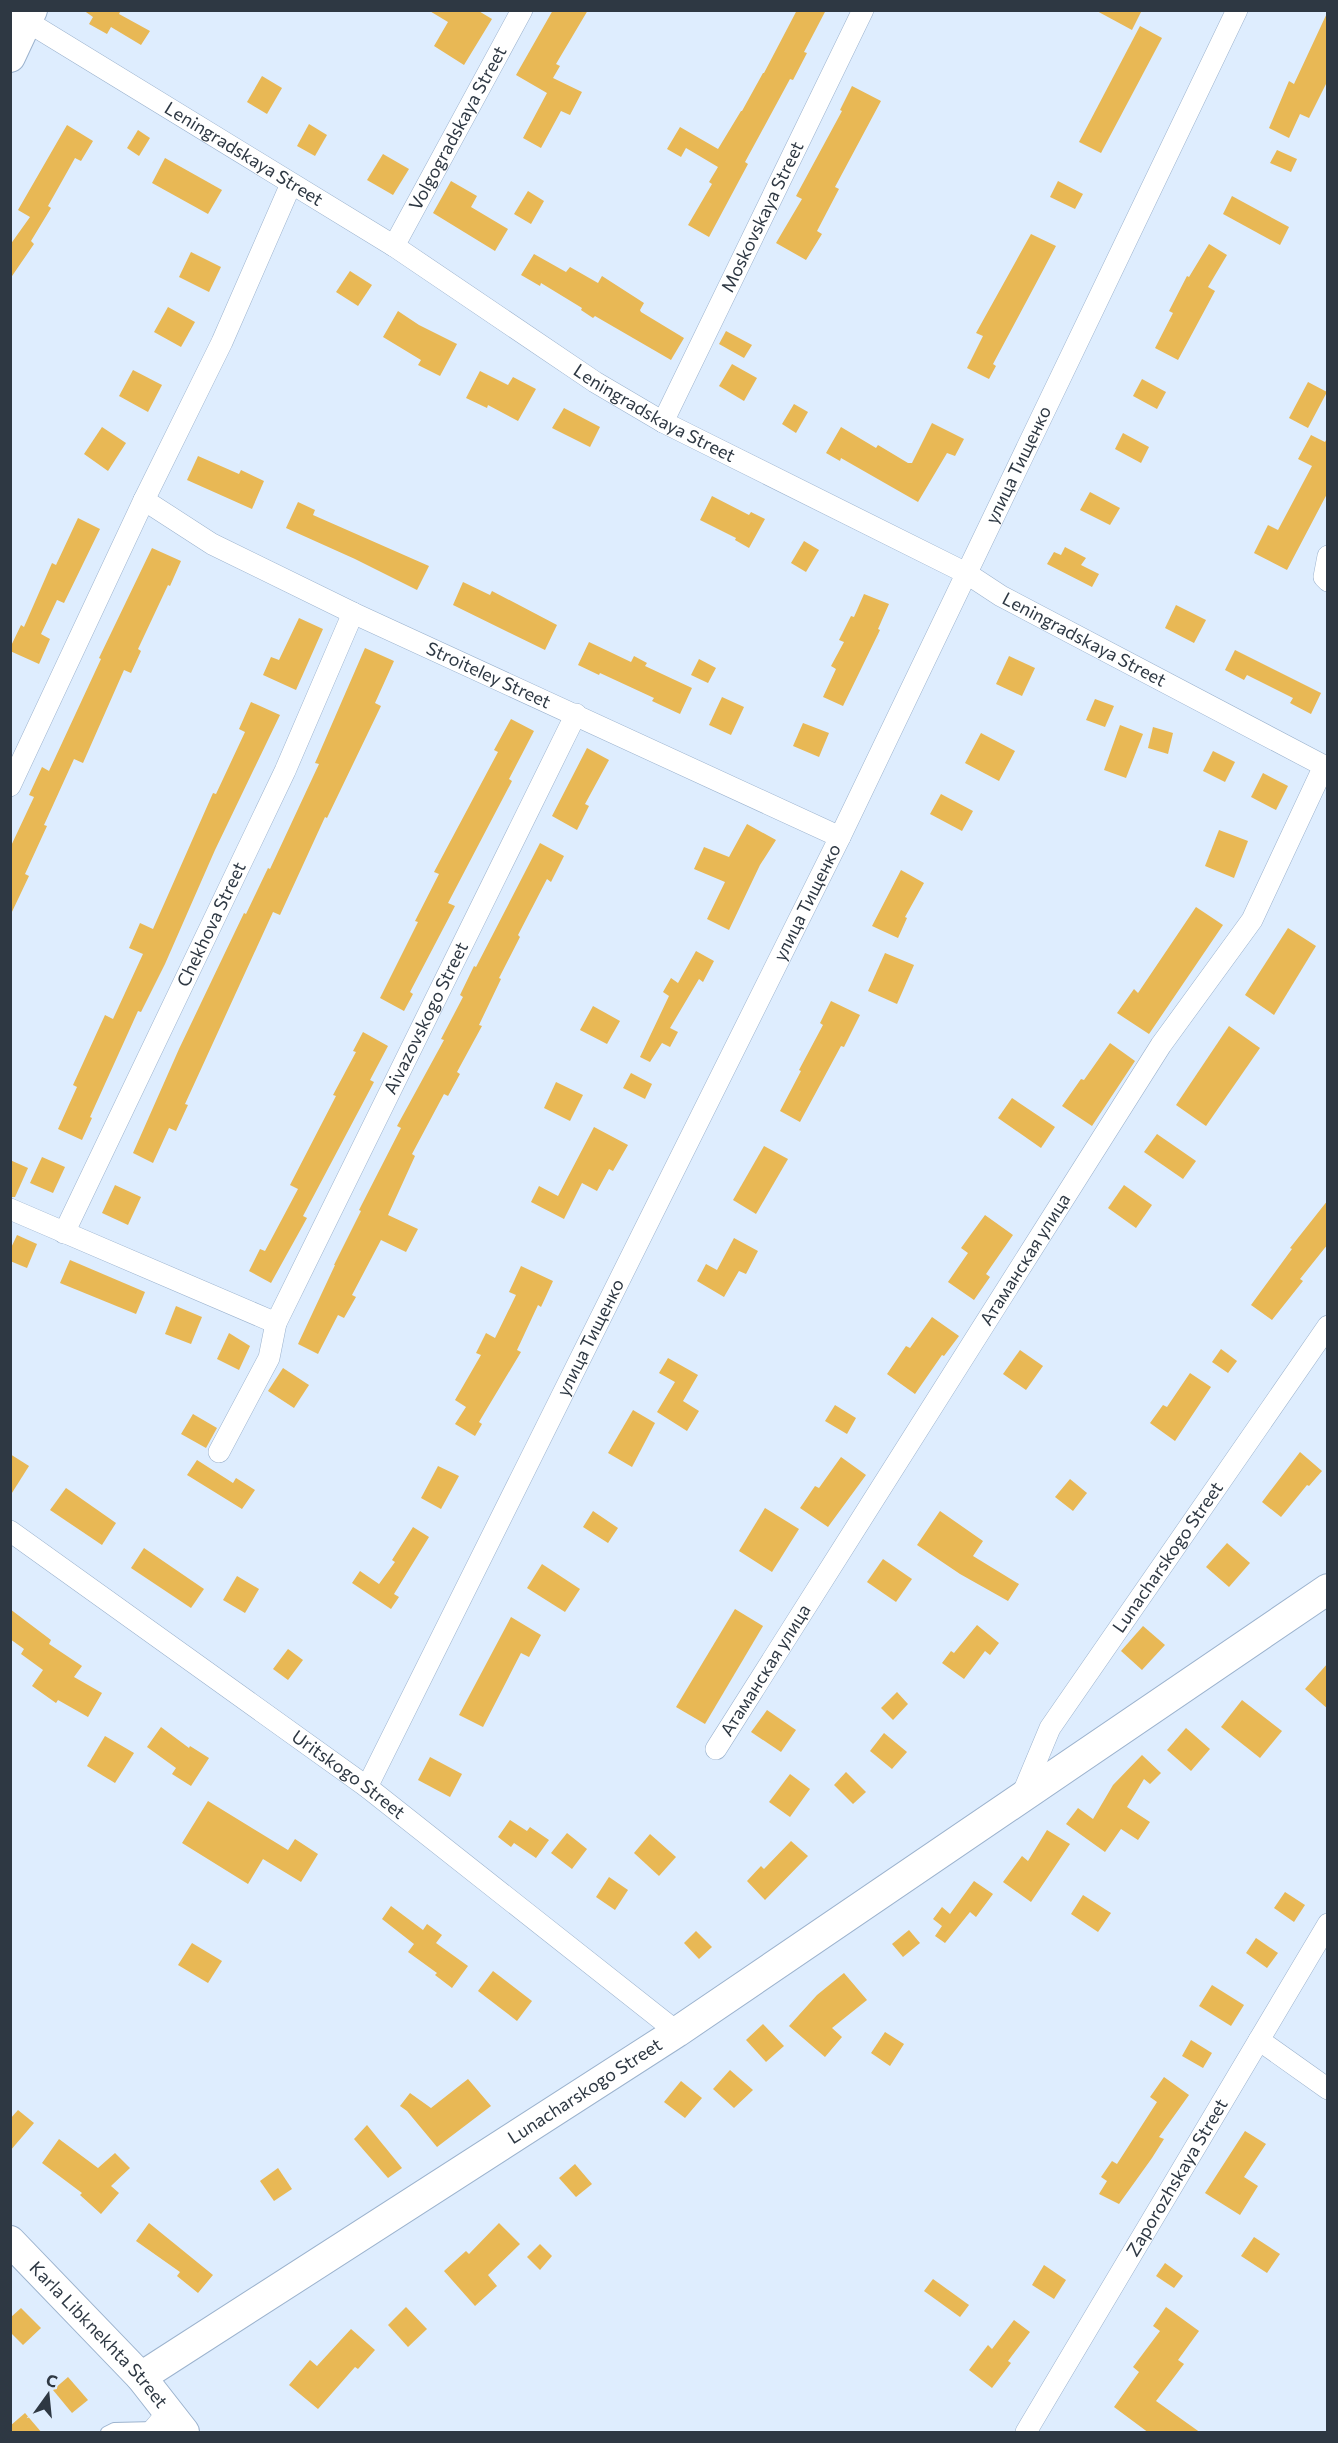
<svg xmlns="http://www.w3.org/2000/svg" width="1338" height="2443" font-family="Commissioner,sans-serif">
<style>
.building{fill:#e8b855}
.lines{fill:none;stroke-linecap:round;stroke-linejoin:round}
.lane-casing{stroke:#9cb3ce;stroke-width:12}
.street-casing{stroke:#9cb3ce;stroke-width:22}
.secondary-casing{stroke:#9cb3ce;stroke-width:32}
.lane{stroke:#fff;stroke-width:10}
.street{stroke:#fff;stroke-width:21}
.secondary{stroke:#fff;stroke-width:30}
.labels{text-anchor:middle;stroke-width:4.5;stroke-linejoin:round;paint-order:stroke}
.street-label{font-size:18px;fill:#2e3843;stroke:#deedfe}
</style>
<rect width="100%" height="100%" fill="#deedfe"/>
<g class="building">
<path d="M83,10H121L119,14L150,31L141,45L111,27L107,34L89,24L93,17Z"/>
<path d="M428,10H477L492,19L464,65L434,46L448,22Z"/>
<path d="M553,10H588L556,64L560,66L553,78L582,92L570,115L561,111L541,148L523,138L547,93L516,75Z"/>
<path d="M797,10H826L804,52L807,53L793,80L790,79L745,162L748,164L709,237L688,225L712,184L709,182L718,167L686,148L681,157L667,149L680,127L718,149L741,111H742L763,73H764Z"/>
<path d="M1095,10H1142L1132,30Z"/>
<path d="M1328,11V80L1309,118L1300,114L1289,138L1269,128L1289,81L1294,84Z"/>
<path d="M1140,26L1162,38L1101,153L1079,142Z"/>
<path d="M262,76L282,88L267,114L247,102Z"/>
<path d="M852,86L881,101L835,187L839,189L817,231L822,234L806,260L776,243L802,199L796,196L842,111L840,110Z"/>
<path d="M309,124L327,135L315,156L297,146Z"/>
<path d="M67,125L93,141L81,161L75,158L48,206L51,208L31,241L34,244L10,279V245L30,217L18,210Z"/>
<path d="M138,130L150,138L139,156L127,148Z"/>
<path d="M1277,150L1297,159L1291,172L1270,163Z"/>
<path d="M383,154L409,169L393,195L367,180Z"/>
<path d="M165,158L222,190L208,214L152,183Z"/>
<path d="M451,181L477,196L471,207L508,229L495,251L433,213Z"/>
<path d="M1058,181L1083,194L1075,209L1050,197Z"/>
<path d="M528,191L544,201L531,224L514,214Z"/>
<path d="M1232,196L1289,227L1280,245L1223,214Z"/>
<path d="M1031,234L1056,246L993,364L996,366L989,379L967,368L983,336L976,333Z"/>
<path d="M1209,244L1227,255L1208,287L1215,291L1178,360L1155,348L1173,313L1169,311L1187,276L1189,277Z"/>
<path d="M191,252L221,267L209,292L179,277Z"/>
<path d="M534,254L566,272L570,267L598,283L602,276L644,303L640,310L641,312L684,338L671,360L595,316L593,318L581,310L582,308L541,283L540,286L521,275Z"/>
<path d="M350,271L372,285L358,306L336,292Z"/>
<path d="M168,307L195,322L181,347L154,332Z"/>
<path d="M398,311L419,325L457,344L440,376L418,365L421,360L383,337Z"/>
<path d="M726,331L752,345L744,358L719,344Z"/>
<path d="M732,364L757,378L744,401L719,386Z"/>
<path d="M133,370L162,385L148,412L119,396Z"/>
<path d="M480,371L508,385L513,377L536,389L518,421L488,405L487,408L466,398Z"/>
<path d="M1142,379L1166,392L1157,409L1133,396Z"/>
<path d="M1308,382L1327,392L1308,428L1289,418Z"/>
<path d="M794,404L808,412L796,433L782,424Z"/>
<path d="M564,408L600,427L590,447L552,428Z"/>
<path d="M932,423L964,439L955,456L947,453L918,502L841,458L840,461L826,453L841,427L876,448L878,445L908,463H912Z"/>
<path d="M102,427L126,443L108,471L84,454Z"/>
<path d="M1123,433L1149,447L1141,463L1115,449Z"/>
<path d="M1311,435L1325,442L1328,436V492L1287,570L1254,553L1268,525L1278,530L1312,466L1298,459Z"/>
<path d="M198,456L239,474L241,470L264,481L252,509L187,480Z"/>
<path d="M1090,492L1120,508L1110,525L1080,510Z"/>
<path d="M712,496L749,515L751,512L765,519L749,548L735,540L736,538L700,520Z"/>
<path d="M298,502L315,510L313,515L429,566L417,590L355,559L286,528Z"/>
<path d="M78,518L100,529L64,603L57,600L41,634L50,639L39,664L10,651V648L21,625L24,627L52,563L56,565Z"/>
<path d="M804,541L819,550L806,572L791,563Z"/>
<path d="M1065,547L1086,558L1081,565L1099,574L1092,587L1047,564L1054,552L1061,555Z"/>
<path d="M152,548L181,561L170,586L168,585L138,649L141,651L131,673L124,670L83,763L74,759L44,825L47,826L25,874L29,876L10,916V848L34,797L29,795L42,767L49,771L101,659L99,658Z"/>
<path d="M463,582L490,595L492,591L557,625L545,650L453,605Z"/>
<path d="M864,594L889,604L878,629L880,630L843,706L823,697L836,669L831,666L844,642L839,640L851,616L854,617Z"/>
<path d="M1176,605L1206,620L1194,643L1165,628Z"/>
<path d="M299,618L323,629L296,690L263,675L271,657L279,660Z"/>
<path d="M589,642L631,662L634,656L647,663L645,666L692,688L680,714L652,701L654,698L600,673L599,675L578,665Z"/>
<path d="M365,648L394,661L375,703L381,706L327,818L325,817L280,915L273,912L185,1104L188,1105L176,1131L169,1128L153,1163L133,1153L179,1049L244,913L246,914L268,868L270,869L319,764L315,763Z"/>
<path d="M1235,650L1321,693L1311,714L1290,703L1293,698L1247,675L1244,680L1225,670Z"/>
<path d="M1009,656L1035,668L1022,696L996,684Z"/>
<path d="M699,659L716,668L708,683L691,675Z"/>
<path d="M722,697L744,707L731,735L709,725Z"/>
<path d="M1095,699L1114,706L1105,727L1086,720Z"/>
<path d="M251,702L280,715L215,850L165,964L141,1012L138,1011L90,1117L92,1118L82,1140L58,1129L77,1087L73,1085L105,1015L113,1019L143,954L129,948L140,923L153,929L213,793L216,794L245,732L239,729Z"/>
<path d="M511,719L534,731L509,779L512,781L448,903L455,906L410,992L413,994L404,1011L380,998L418,922L415,921L439,874L434,872L498,752L494,750Z"/>
<path d="M803,723L829,733L819,757L793,746Z"/>
<path d="M1120,725L1143,734L1126,778L1104,770Z"/>
<path d="M1153,727L1173,733L1168,754L1148,748Z"/>
<path d="M981,733L1015,751L999,781L965,763Z"/>
<path d="M587,748L609,760L585,804L589,806L577,830L552,816Z"/>
<path d="M1213,751L1235,762L1225,782L1203,771Z"/>
<path d="M1263,773L1288,786L1276,810L1251,797Z"/>
<path d="M941,794L973,811L962,831L930,814Z"/>
<path d="M747,824L776,840L760,865L729,930L707,919L725,882L694,869L704,847L729,857Z"/>
<path d="M1219,830L1248,841L1234,878L1205,866Z"/>
<path d="M540,843L564,856L551,882L547,879L518,935L520,937L499,978L501,979L479,1025L482,1026L457,1072L460,1074L448,1096L444,1094L412,1154L415,1156L388,1215L418,1229L406,1252L381,1240L352,1295L356,1297L344,1318L338,1315L318,1354L298,1344L335,1265H334L361,1211L359,1210L401,1128L397,1126L444,1040L441,1039L463,997L460,995L474,966L476,967Z"/>
<path d="M901,870L924,883L905,917L907,918L898,938L872,926Z"/>
<path d="M1196,907L1223,925L1149,1034L1117,1013L1134,989L1138,993Z"/>
<path d="M1288,928L1316,946L1274,1015L1245,995Z"/>
<path d="M696,951L714,961L703,982L699,979L670,1028L678,1032L670,1047L662,1043L650,1062L640,1057L669,996L663,992L671,978L678,983Z"/>
<path d="M885,953L914,965L897,1004L868,991Z"/>
<path d="M831,1001L860,1015L844,1047L841,1046L800,1122L780,1111L801,1071L799,1070L823,1025L820,1023Z"/>
<path d="M593,1006L620,1021L607,1044L580,1030Z"/>
<path d="M1229,1026L1260,1048L1206,1126L1176,1105Z"/>
<path d="M363,1032L388,1046L370,1080L374,1082L303,1216L307,1218L271,1283L249,1271L260,1249L265,1251L298,1189L290,1185L336,1096L333,1095L356,1052L353,1051Z"/>
<path d="M1110,1043L1135,1061L1092,1126L1062,1106L1081,1079L1084,1080Z"/>
<path d="M631,1073L652,1084L645,1099L623,1088Z"/>
<path d="M556,1082L583,1095L570,1121L544,1108Z"/>
<path d="M1012,1098L1055,1127L1041,1148L998,1118Z"/>
<path d="M594,1127L628,1145L613,1171L609,1169L597,1191L582,1183L564,1219L531,1202L539,1186L558,1196Z"/>
<path d="M1157,1134L1196,1161L1183,1179L1144,1152Z"/>
<path d="M764,1146L788,1159L756,1214L733,1200Z"/>
<path d="M42,1157L65,1167L53,1193L30,1183Z"/>
<path d="M10,1160L28,1168L15,1197H10Z"/>
<path d="M115,1185L141,1197L128,1225L102,1213Z"/>
<path d="M1124,1185L1152,1205L1136,1228L1108,1208Z"/>
<path d="M1328,1200V1244L1300,1279L1303,1281L1272,1320L1251,1305L1292,1249L1290,1248Z"/>
<path d="M985,1215L1013,1235L986,1274L990,1277L974,1300L948,1282L968,1253L961,1248Z"/>
<path d="M17,1235L37,1244L27,1268L10,1261V1250Z"/>
<path d="M734,1238L758,1251L746,1274L739,1271L724,1297L697,1281L706,1264L717,1270Z"/>
<path d="M70,1260L145,1292L136,1314L60,1283Z"/>
<path d="M521,1266L553,1281L541,1307L538,1305L517,1350L521,1352L479,1422L482,1424L475,1436L455,1424L466,1407L455,1400L481,1355L476,1353L486,1333L495,1338L516,1295L509,1292Z"/>
<path d="M176,1306L202,1317L191,1344L165,1334Z"/>
<path d="M932,1317L959,1336L944,1356L942,1355L915,1394L887,1374L906,1346L910,1348Z"/>
<path d="M229,1333L250,1346L239,1370L217,1359Z"/>
<path d="M1221,1349L1237,1361L1228,1373L1212,1362Z"/>
<path d="M1020,1350L1043,1366L1026,1390L1003,1374Z"/>
<path d="M668,1358L698,1375L683,1401L699,1411L687,1431L657,1412L675,1382L659,1373Z"/>
<path d="M283,1368L309,1385L294,1408L268,1391Z"/>
<path d="M1190,1373L1211,1387L1175,1441L1150,1423L1163,1405L1167,1407Z"/>
<path d="M835,1405L856,1418L847,1434L825,1421Z"/>
<path d="M633,1410L655,1423L632,1467L608,1453Z"/>
<path d="M193,1414L217,1428L206,1448L181,1434Z"/>
<path d="M1300,1452L1322,1471L1309,1486L1307,1485L1281,1517L1262,1502Z"/>
<path d="M10,1454L29,1466L10,1496Z"/>
<path d="M841,1457L866,1475L828,1527L800,1508L815,1486L819,1488Z"/>
<path d="M197,1460L233,1483L236,1478L255,1490L242,1509L187,1475Z"/>
<path d="M438,1466L459,1476L441,1509L421,1498Z"/>
<path d="M1070,1479L1087,1493L1073,1511L1055,1497Z"/>
<path d="M66,1488L116,1523L102,1545L50,1510Z"/>
<path d="M765,1508L799,1529L772,1572L739,1551Z"/>
<path d="M593,1511L618,1528L608,1543L583,1527Z"/>
<path d="M940,1511L983,1541L973,1556L1019,1584L1008,1601L960,1574L917,1545Z"/>
<path d="M413,1527L429,1537L394,1594L399,1597L391,1609L352,1583L360,1571L379,1584L395,1562L392,1560Z"/>
<path d="M1227,1543L1250,1563L1229,1587L1206,1567Z"/>
<path d="M144,1548L204,1589L191,1608L131,1568Z"/>
<path d="M883,1559L912,1579L896,1602L867,1582Z"/>
<path d="M542,1564L580,1589L565,1612L527,1588Z"/>
<path d="M237,1576L259,1589L245,1613L223,1600Z"/>
<path d="M10,1609L51,1640L49,1644L82,1666L74,1677L102,1693L88,1717L58,1700L56,1703L32,1686L43,1670L21,1654L24,1649L10,1639Z"/>
<path d="M735,1609L763,1626L705,1724L676,1707Z"/>
<path d="M511,1617L541,1635L529,1657L521,1653L483,1727L459,1715Z"/>
<path d="M977,1625L999,1643L990,1655L985,1651L964,1679L942,1663L951,1651L954,1653Z"/>
<path d="M1143,1626L1165,1645L1142,1670L1121,1651Z"/>
<path d="M288,1649L303,1660L288,1680L273,1669Z"/>
<path d="M1328,1663V1709L1305,1689Z"/>
<path d="M897,1692L908,1704L893,1720L881,1708Z"/>
<path d="M1242,1700L1282,1731L1260,1758L1221,1727Z"/>
<path d="M767,1710L796,1730L781,1752L751,1732Z"/>
<path d="M161,1727L189,1748L190,1746L209,1758L191,1786L172,1774L176,1768L147,1747Z"/>
<path d="M1186,1728L1210,1749L1191,1771L1167,1750Z"/>
<path d="M884,1733L907,1752L892,1769L870,1751Z"/>
<path d="M105,1736L134,1753L115,1783L87,1766Z"/>
<path d="M1142,1755L1161,1773L1150,1784L1144,1779L1127,1807L1150,1822L1138,1840L1121,1829L1105,1852L1066,1824L1078,1808L1093,1819L1113,1785Z"/>
<path d="M430,1757L462,1774L450,1797L418,1780Z"/>
<path d="M846,1772L866,1792L853,1804L834,1785Z"/>
<path d="M790,1774L810,1789L790,1817L769,1802Z"/>
<path d="M208,1801L288,1850L295,1839L318,1854L301,1882L263,1859L248,1884L182,1843Z"/>
<path d="M510,1820L527,1831L530,1827L549,1840L536,1858L514,1843L511,1847L498,1837Z"/>
<path d="M1047,1830L1070,1844L1031,1902L1003,1882L1022,1856L1028,1861Z"/>
<path d="M567,1833L587,1849L572,1869L551,1853Z"/>
<path d="M650,1834L676,1857L659,1876L634,1853Z"/>
<path d="M791,1841L808,1856L765,1900L747,1881L761,1866L764,1869Z"/>
<path d="M609,1877L628,1890L615,1910L596,1897Z"/>
<path d="M974,1881L993,1894L976,1917L970,1912L945,1943L935,1936L942,1926L933,1919L942,1907L950,1914Z"/>
<path d="M1285,1892L1305,1905L1294,1922L1274,1908Z"/>
<path d="M1083,1895L1111,1913L1098,1932L1071,1914Z"/>
<path d="M391,1906L423,1930L427,1924L442,1935L436,1943L468,1966L452,1988L435,1975L437,1973L408,1952L414,1944L382,1919Z"/>
<path d="M909,1930L920,1943L903,1957L892,1944Z"/>
<path d="M696,1931L712,1947L699,1959L684,1943Z"/>
<path d="M1256,1938L1278,1953L1267,1968L1246,1953Z"/>
<path d="M192,1943L222,1961L208,1983L178,1965Z"/>
<path d="M493,1971L532,2001L517,2021L478,1991Z"/>
<path d="M844,1973L867,2000L832,2028L842,2037L825,2057L789,2026L817,1995Z"/>
<path d="M1212,1985L1244,2005L1231,2026L1199,2006Z"/>
<path d="M763,2024L784,2046L766,2062L746,2040Z"/>
<path d="M885,2032L904,2044L890,2066L871,2053Z"/>
<path d="M1191,2040L1212,2053L1203,2068L1182,2056Z"/>
<path d="M730,2070L753,2090L734,2108L713,2089Z"/>
<path d="M1164,2077L1189,2095L1159,2137L1164,2139L1152,2158L1119,2204L1099,2194L1107,2181L1101,2177L1112,2161L1117,2164L1157,2102L1150,2097Z"/>
<path d="M468,2079L491,2106L437,2147L407,2111L400,2106L410,2093L431,2108Z"/>
<path d="M681,2081L702,2098L685,2118L664,2102Z"/>
<path d="M18,2110L34,2123L10,2151V2119Z"/>
<path d="M367,2125L402,2168L388,2178L354,2139Z"/>
<path d="M1245,2131L1266,2144L1244,2177L1258,2186L1240,2215L1205,2193Z"/>
<path d="M59,2139L98,2168L115,2153L130,2168L111,2186L119,2193L101,2214L80,2195L82,2193L42,2163Z"/>
<path d="M575,2164L592,2184L576,2197L559,2178Z"/>
<path d="M278,2168L292,2189L274,2201L260,2181Z"/>
<path d="M149,2223L213,2275L198,2293L177,2276L180,2272L136,2241Z"/>
<path d="M499,2223L520,2244L488,2275L497,2286L475,2306L444,2271L466,2251L469,2254Z"/>
<path d="M1254,2237L1280,2254L1267,2273L1241,2256Z"/>
<path d="M540,2244L552,2256L540,2270L527,2257Z"/>
<path d="M1165,2263L1183,2276L1174,2288L1156,2276Z"/>
<path d="M1044,2265L1066,2280L1054,2299L1032,2285Z"/>
<path d="M933,2279L969,2305L960,2317L924,2291Z"/>
<path d="M406,2307L427,2329L408,2347L388,2325Z"/>
<path d="M1166,2307L1199,2331L1178,2360L1184,2364L1156,2401L1201,2433H1149L1114,2407L1139,2372L1133,2367L1160,2331L1153,2326Z"/>
<path d="M21,2308L41,2328L23,2345L10,2332V2318Z"/>
<path d="M1014,2320L1030,2332L1008,2361L1011,2363L992,2388L969,2370L988,2345L992,2349Z"/>
<path d="M351,2329L375,2350L358,2369L355,2367L318,2409L289,2385L310,2360L317,2366Z"/>
<path d="M68,2377L88,2400L72,2413L53,2390Z"/>
<path d="M25,2413L42,2433H10V2426Z"/>
</g>
<g class="lines">
<g class="lane-casing">
<path id="lane" d="M106,2432L114,2428L155,2427"/>
</g>
<g class="street-casing">
<g id="street">
<path id="s1" d="M10,11L394,246L595,382L663,422L966,573L1001,596L1328,768"/>
<path id="s2" d="M394,246L522,10"/>
<path id="s3" d="M663,422L863,10"/>
<path id="s4" d="M144,500L212,544L353,613L840,837"/>
<path d="M1328,556L1324,577L1328,581"/>
<path d="M10,786L144,500L222,342L291,184"/>
<path d="M10,1209L276,1323"/>
<path id="s5" d="M64,1233L285,771L353,613"/>
<path id="s6" d="M219,1452L269,1358L276,1323L576,714"/>
<path id="s7" d="M10,1531L367,1787L677,2032"/>
<path id="s8" d="M716,1749L1161,1045L1252,920L1324,766"/>
<path id="s9" d="M367,1787L840,837L1237,10"/>
<path id="s10" d="M1022,1795L1050,1728L1328,1326"/>
<path d="M1259,2040L1328,2089"/>
<path d="M151,2432L168,2412"/>
<path id="s11" d="M1026,2432L1328,1924"/>
</g>
</g>
<g class="secondary-casing">
<g id="secondary">
<path d="M10,57L32,10"/>
<path id="s12" d="M10,2241L141,2377L184,2432"/>
<path id="s13" d="M141,2377L677,2032L1328,1589"/>
</g>
</g>
<use href="#lane" class="lane"/>
<use href="#street" class="street"/>
<use href="#secondary" class="secondary"/>
</g>
<g class="labels">
<g class="street-label">
<text dy="6" stroke="none"><textPath href="#s2" startOffset="134">Volgogradskaya Street</textPath></text>
<text dy="6" stroke="none"><textPath href="#s1" startOffset="274">Leningradskaya Street</textPath></text>
<text dy="6" stroke="none"><textPath href="#s3" startOffset="228">Moskovskaya Street</textPath></text>
<text dy="6" stroke="none"><textPath href="#s1" startOffset="760">Leningradskaya Street</textPath></text>
<text dy="6" stroke="none"><textPath href="#s9" startOffset="1474">улица Тищенко</textPath></text>
<text dy="6" stroke="none"><textPath href="#s1" startOffset="1246">Leningradskaya Street</textPath></text>
<text dy="6" stroke="none"><textPath href="#s4" startOffset="387">Stroiteley Street</textPath></text>
<text dy="6" stroke="none"><textPath href="#s9" startOffset="988">улица Тищенко</textPath></text>
<text dy="6" stroke="none"><textPath href="#s5" startOffset="342">Chekhova Street</textPath></text>
<text dy="6" stroke="none"><textPath href="#s6" startOffset="482">Aivazovskogo Street</textPath></text>
<text dy="6" stroke="none"><textPath href="#s8" startOffset="579">Атаманская улица</textPath></text>
<text dy="6" stroke="none"><textPath href="#s9" startOffset="502">улица Тищенко</textPath></text>
<text dy="6" stroke="none"><textPath href="#s10" startOffset="280">Lunacharskogo Street</textPath></text>
<text dy="6" stroke="none"><textPath href="#s8" startOffset="93">Атаманская улица</textPath></text>
<text dy="6" stroke="none"><textPath href="#s7" startOffset="417">Uritskogo Street</textPath></text>
<text dy="6" stroke="none"><textPath href="#s13" startOffset="528">Lunacharskogo Street</textPath></text>
<text dy="6" stroke="none"><textPath href="#s11" startOffset="296">Zaporozhskaya Street</textPath></text>
<text dy="6" stroke="none"><textPath href="#s12" startOffset="129">Karla Libknekhta Street</textPath></text>
</g>
</g>
<rect width="1338" height="2443" fill="none" stroke="#2e3843" stroke-width="24"/>
<g transform="translate(48 2395) rotate(15)" stroke="#deedfe" stroke-width="4.5" paint-order="stroke">
<path d="M0-4.5L10 22L0 15L-10 22Z" fill="#2e3843"/>
<text y="-9" font-size="16" font-weight="bold" text-anchor="middle" fill="#2e3843">С</text>
</g>
</svg>
